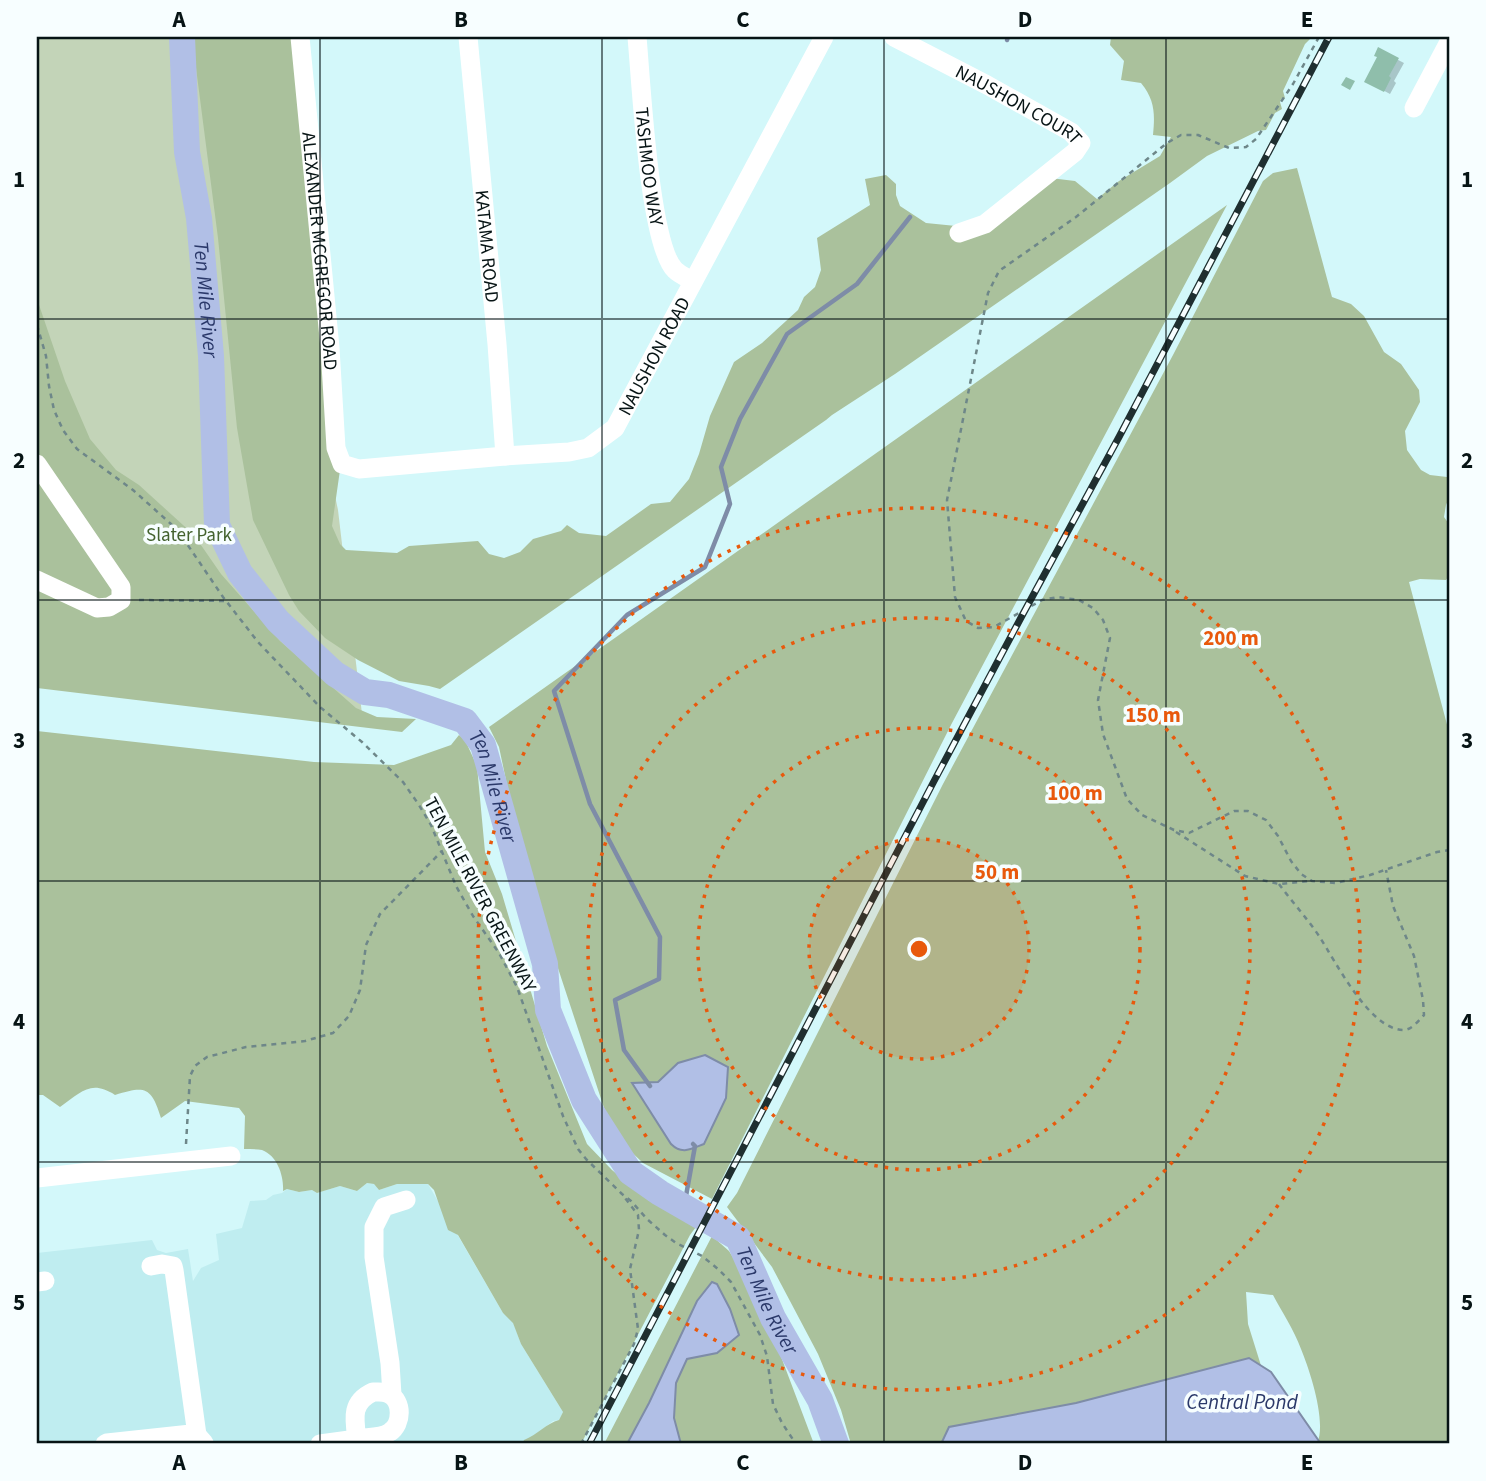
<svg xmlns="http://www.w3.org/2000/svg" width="1486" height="1481" font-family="'Source Sans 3',sans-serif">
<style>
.built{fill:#bfedf0}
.green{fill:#c3d4b8}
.forest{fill:#aac19c;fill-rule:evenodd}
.water{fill:#b1bfe6;stroke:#7e8ca7;stroke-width:2}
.shadow{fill:#0003}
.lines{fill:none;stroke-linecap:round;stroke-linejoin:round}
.stream{stroke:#7e8ca7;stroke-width:4.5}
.river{stroke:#b1bfe6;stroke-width:26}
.building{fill:#8fbeab}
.path{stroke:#6e8789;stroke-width:2.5;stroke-dasharray:5 5;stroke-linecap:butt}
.minor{stroke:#fff;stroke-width:19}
.rail-casing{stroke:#1f2f30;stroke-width:7}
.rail{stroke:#f7feff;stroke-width:4.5;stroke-dasharray:13;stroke-linecap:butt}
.grid{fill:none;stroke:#071415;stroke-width:2;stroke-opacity:0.55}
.ring{fill:none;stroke:#e8590c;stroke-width:3.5;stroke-dasharray:3.5 7}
.labels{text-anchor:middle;stroke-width:7;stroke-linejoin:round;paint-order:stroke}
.street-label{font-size:19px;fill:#071415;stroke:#f7feff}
.park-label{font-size:19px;fill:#43622e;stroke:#f7feff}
.water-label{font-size:21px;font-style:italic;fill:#2b396a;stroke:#f7feff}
.centre{fill:#e8590c;stroke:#f7feff;stroke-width:3.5}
.ring-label{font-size:21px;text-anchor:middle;font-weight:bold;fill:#e8590c;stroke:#f7feff;stroke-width:7;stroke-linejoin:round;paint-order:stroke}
.neatline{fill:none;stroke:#071415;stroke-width:2.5}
.grid-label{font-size:23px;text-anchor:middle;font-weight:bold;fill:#071415}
</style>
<rect width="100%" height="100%" fill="#d3f8fa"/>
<path class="built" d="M367,1183L374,1184L379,1190L397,1184H428L503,1313L513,1322L521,1344L563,1412L559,1420L553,1421L534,1436L525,1440L522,1444H37V1253L152,1240L157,1250L166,1253L188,1249L193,1281L201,1268L219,1260L216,1234L242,1228L250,1201L266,1200L273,1195L282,1193L287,1189L299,1192L312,1190L317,1193L340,1186L357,1191Z"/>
<path class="green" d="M37,37H290L319,420L338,510L362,714L37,677Z"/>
<g class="forest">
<path d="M192,37H301L340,470L332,526L340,544L346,550L397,553L409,546L478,541L489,554L504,558L520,552L533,539L561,531L567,525L579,533L606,536L651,504L670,502L689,479L699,454L710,416L734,362L762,343L798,310L804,297L815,287L821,270L817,238L870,205L865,179L886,175L896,184V195L900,206L926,223L956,226L970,235L1050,178L1075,181L1097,199L1119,181L1160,156L1171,137L1153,135C1155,114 1155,100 1141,83L1121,80L1124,61L1110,45L1111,37H1312L1305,44L1283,91L1285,98L1281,99L1280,102L1282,109L1275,113L1266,130L1258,131L1207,156L1170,183L895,374L832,415L826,420L440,689L429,686L399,681L358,660L325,638L299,611L289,595L253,520L237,428L218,238Z"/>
<path d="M1297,168L1332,297L1351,304L1364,316L1384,352L1401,364L1419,390L1420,402L1405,431L1407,450L1421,470L1430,475L1447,477L1449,479V498L1446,505L1444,517L1449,524V575L1446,580L1420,579L1409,582L1449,732V1444H1317C1327,1422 1310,1371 1301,1349C1294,1330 1282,1312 1273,1295L1246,1292L1248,1324L1263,1372L990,1444H851L841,1410L818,1354L772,1267L727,1207L737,1193L943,784L1173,355L1263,181L1273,173Z"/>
<path d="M1227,205L952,723L712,1199L643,1163L623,1144L607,1117L524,865L499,747L489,727ZM658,1082L671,1144L633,1083Z"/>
<path d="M37,299L65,381L90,439L116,470L139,485L194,535L221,574L280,641L356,708L377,717L416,719L402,732L37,688Z"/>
<path d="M37,731L314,762L394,765L451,745L459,735L465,740L477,766L485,852L502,894L547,1046L587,1144L612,1170L648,1200L696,1227L690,1235L581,1444H522L524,1440C537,1435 547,1423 559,1420L563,1412L521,1344L513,1323L503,1313L458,1235L448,1230L434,1190L428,1184H397L379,1190L374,1184L367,1183L357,1191L340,1186L317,1193L312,1190L299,1192L287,1189L283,1191C284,1177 278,1156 262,1150C257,1149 250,1149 244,1149L245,1116L239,1108L185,1101L161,1118C151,1086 145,1086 115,1095C90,1079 81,1093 60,1107L43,1095H37Z"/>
<path d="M712,1236L729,1251L760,1301L814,1444H681L674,1418L676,1383L687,1359L717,1353L697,1301L649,1403L627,1444H604Z"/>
</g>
<g class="water">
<path d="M705,1055L728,1067L726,1098L704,1144C691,1149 682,1155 671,1144L632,1083L658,1082L678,1063Z"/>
<path d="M712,1282L717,1284L730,1309L739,1335L717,1353L687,1359L676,1383L674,1418L681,1444H627L649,1403L697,1301Z"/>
<path d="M1249,1358L1271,1372L1321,1444H941L949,1427L1076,1403Z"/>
</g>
<path class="shadow" d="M1379,50L1404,63L1394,81L1396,83L1390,94L1366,81L1379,56Z"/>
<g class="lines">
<g class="stream">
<path d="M1007,40L1008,37"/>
<path d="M650,1086L624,1050L615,1000L659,979L660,937L590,804L554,691L627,615L705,567L730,504L721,467L740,419L787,334L857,284L910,217"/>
<path d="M684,1207L695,1146L693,1144"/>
</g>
<path class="river" id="s1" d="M182,37L187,152L199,218L211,356L217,525L240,573L278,621L335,674L365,692L389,695L465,721L483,745L545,964L548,1010L584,1100L630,1172L660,1193L738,1238L773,1318L820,1400L836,1444"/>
</g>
<g class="building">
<path d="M1378,47L1399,58L1389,76L1391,78L1384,92L1364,82L1377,57L1374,56Z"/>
<path d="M1346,77L1355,81L1350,90L1341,85Z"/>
</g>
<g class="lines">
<g class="path">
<path d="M1319,37L1293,84L1256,139L1246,147L1229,148L1198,135H1181L1167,143L1076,217L999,271L988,293L947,500L955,597L966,621L978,628L994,627L1042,600L1058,597L1079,600L1093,608L1103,620L1110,638L1098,700L1103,734L1127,799L1142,815L1174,830L1189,833L1234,811H1248L1266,820L1278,836L1291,861L1301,874L1312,881L1336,883L1370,875L1437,852L1449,850"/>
<path d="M37,325L46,356L49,386L54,410L63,430L77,449L133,490L171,524L185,541L223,597L258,642L320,707L362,742L403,782L419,805L431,825L456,886L473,916L499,953L517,987L563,1116L578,1149L586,1159L622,1194L631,1201L647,1219L665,1235L676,1243L702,1256L718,1269L731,1282L760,1335L767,1356L773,1404L782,1423L796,1444"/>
<path d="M139,600L226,601"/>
<path d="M1176,832L1245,876L1279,884L1310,881"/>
<path d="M1279,884C1292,902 1307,918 1319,936C1336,962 1369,1029 1403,1030C1412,1030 1418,1021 1424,1015L1423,1000L1414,956L1393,906L1386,870"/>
<path d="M186,1144L190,1076L195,1066L207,1057L246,1047L305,1041L333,1033L349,1016L360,990L366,945L380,914L442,851"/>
<path d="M581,1444L634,1344L638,1329L630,1269L639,1230L638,1215L625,1198"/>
</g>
<g class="minor">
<path id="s2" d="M300,37L330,348L336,448L342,464L359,469L505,456L569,452L588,448L615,428L824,37"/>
<path id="s3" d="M468,37L497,344L505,456"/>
<path id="s4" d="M637,37C641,79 649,245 675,270C680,275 688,278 693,281"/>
<path id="s5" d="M894,37L987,85L1071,132L1081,143L1075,152L985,224L959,233"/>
<path d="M1414,108L1449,42"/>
<path d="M37,464L121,587V600L109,607L97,608L37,580"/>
<path d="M37,1178L231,1156"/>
<path d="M151,1266L162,1264L173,1266L174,1270L197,1435"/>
<path d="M37,1282L45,1281"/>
<path d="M373,1392C379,1392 384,1391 389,1394C403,1401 402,1424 390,1432C382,1438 367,1437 357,1439C354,1418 351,1402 373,1392Z"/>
<path d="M392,1395L390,1363L374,1257V1227L384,1207L406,1200"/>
<path d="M105,1444L107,1443L191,1434L197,1435L204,1443"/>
<path d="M320,1444L357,1439"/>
</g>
<g class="rail-casing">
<path id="rail" d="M589,1444L933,783L1024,612L1119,437L1329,37"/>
</g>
<use href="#rail" class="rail"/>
</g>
<path class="grid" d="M320,37V1444M602,37V1444M884,37V1444M1166,37V1444M37,319H1449M37,600H1449M37,881H1449M37,1162H1449"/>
<circle cx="919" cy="949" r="110" fill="#e8590c" fill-opacity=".12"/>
<g class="ring">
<circle cx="919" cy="949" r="110"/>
<circle cx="919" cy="949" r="221"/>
<circle cx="919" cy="949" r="331"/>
<circle cx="919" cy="949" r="441"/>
</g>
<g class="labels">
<g class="street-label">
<text dy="7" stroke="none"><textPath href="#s5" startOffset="142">NAUSHON COURT</textPath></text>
<text dy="7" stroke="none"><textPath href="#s4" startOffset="130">TASHMOO WAY</textPath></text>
<text dy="7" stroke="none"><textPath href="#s3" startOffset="210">KATAMA ROAD</textPath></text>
<text dy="7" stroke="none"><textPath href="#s2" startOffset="215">ALEXANDER MCGREGOR ROAD</textPath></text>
<text dy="7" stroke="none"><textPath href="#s2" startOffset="793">NAUSHON ROAD</textPath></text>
<text transform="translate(481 894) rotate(62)" y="7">TEN MILE RIVER GREENWAY</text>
</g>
<g class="park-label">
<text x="189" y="541">Slater Park</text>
</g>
<g class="water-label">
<text dy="7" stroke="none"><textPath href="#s1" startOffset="264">Ten Mile River</textPath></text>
<text dy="7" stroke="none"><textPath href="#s1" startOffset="894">Ten Mile River</textPath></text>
<text dy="7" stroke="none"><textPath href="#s1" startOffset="1503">Ten Mile River</textPath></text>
<text x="1242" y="1409">Central Pond</text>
</g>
</g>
<circle cx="919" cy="949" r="10" class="centre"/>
<g class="ring-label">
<text x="1231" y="645">200 m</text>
<text x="1153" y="722">150 m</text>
<text x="1075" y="800">100 m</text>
<text x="997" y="879">50 m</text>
</g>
<rect width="1486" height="1481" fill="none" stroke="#f7feff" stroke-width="77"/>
<rect x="38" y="38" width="1410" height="1404" class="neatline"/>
<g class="grid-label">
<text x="179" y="27">A</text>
<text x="461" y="27">B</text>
<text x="743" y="27">C</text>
<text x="1025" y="27">D</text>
<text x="1307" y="27">E</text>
<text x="19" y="187">1</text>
<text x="1467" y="187">1</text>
<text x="19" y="468">2</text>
<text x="1467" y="468">2</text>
<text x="19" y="748">3</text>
<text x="1467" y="748">3</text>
<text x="19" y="1029">4</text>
<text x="1467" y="1029">4</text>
<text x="19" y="1310">5</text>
<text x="1467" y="1310">5</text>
<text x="179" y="1470">A</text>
<text x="461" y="1470">B</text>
<text x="743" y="1470">C</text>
<text x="1025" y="1470">D</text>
<text x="1307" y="1470">E</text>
</g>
</svg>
